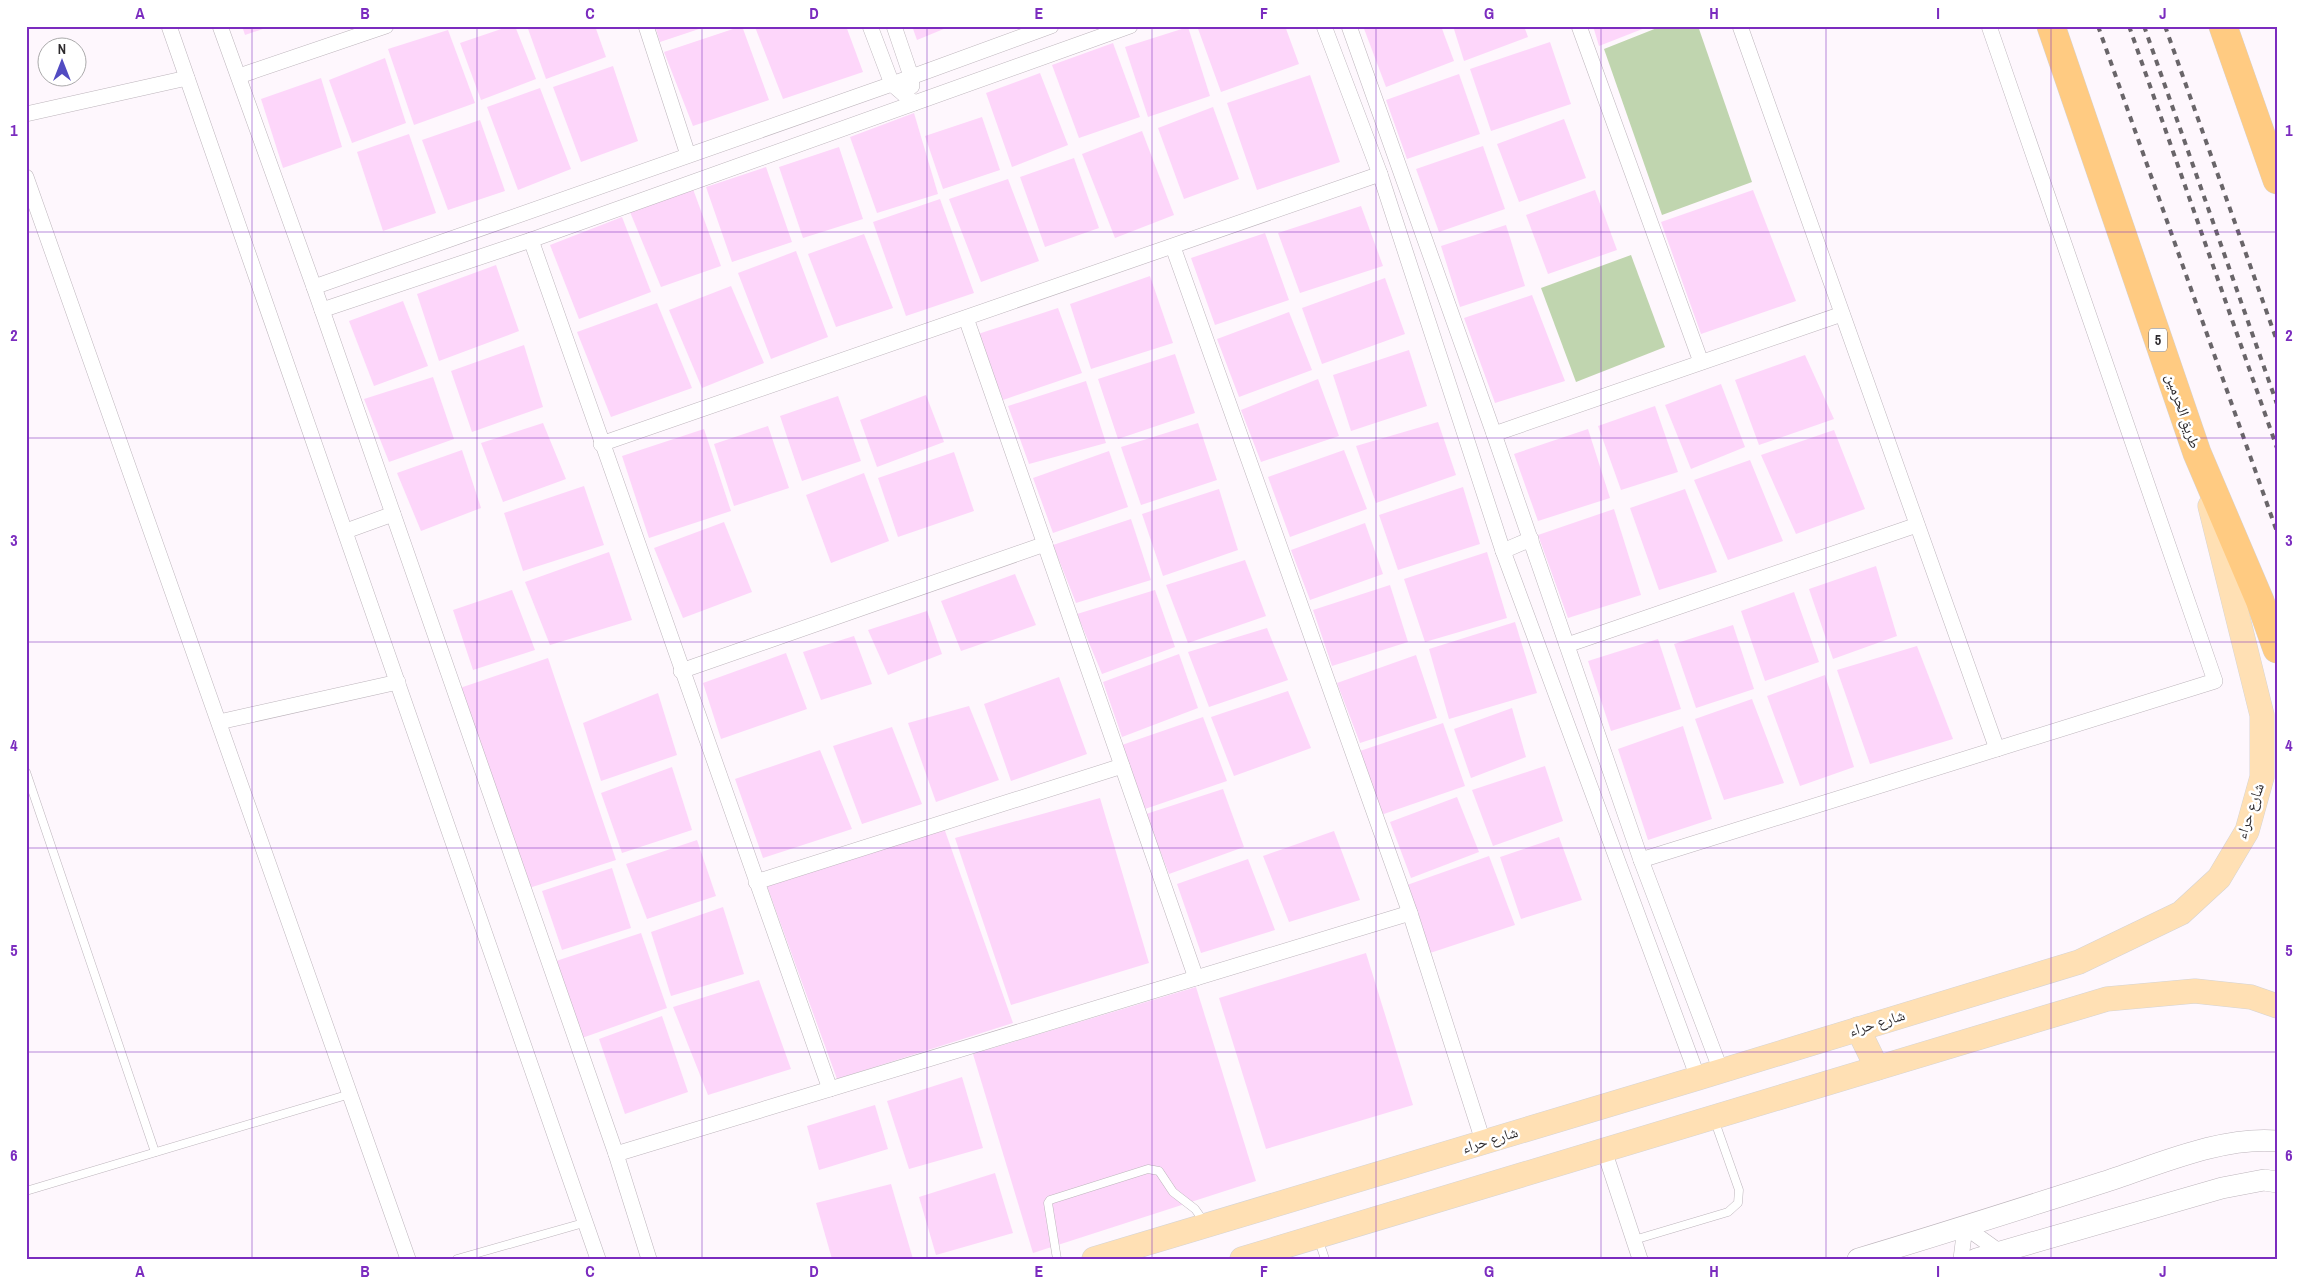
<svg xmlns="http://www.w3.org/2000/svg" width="2303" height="1285" font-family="'Archivo Narrow','Noto Naskh Arabic',sans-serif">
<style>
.green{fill:#c0d5af}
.building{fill:#fdd6fa}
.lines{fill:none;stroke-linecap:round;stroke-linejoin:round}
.lane-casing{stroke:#bdb5bc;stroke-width:9}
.street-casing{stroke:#bdb5bc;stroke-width:16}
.secondary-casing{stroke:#bdb5bc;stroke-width:22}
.primary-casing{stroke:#d5d4d5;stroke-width:25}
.highway-casing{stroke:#d5d4d5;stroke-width:29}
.lane{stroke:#fff;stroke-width:8}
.street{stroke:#fff;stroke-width:15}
.secondary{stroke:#fff;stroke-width:21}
.primary{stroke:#ffe0b4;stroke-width:24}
.highway{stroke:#ffcb82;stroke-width:28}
.rail{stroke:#696569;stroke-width:4;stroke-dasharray:6 6;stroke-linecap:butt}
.grid{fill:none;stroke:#7b2cbf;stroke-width:1;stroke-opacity:0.55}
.labels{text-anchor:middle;stroke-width:5;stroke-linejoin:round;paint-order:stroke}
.shield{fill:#fff;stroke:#6c6a6c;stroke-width:1}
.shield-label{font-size:14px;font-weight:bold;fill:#2d2a2d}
.street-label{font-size:15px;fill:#2d2a2d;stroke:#fff}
.neatline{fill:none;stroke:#7b2cbf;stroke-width:2}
.grid-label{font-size:16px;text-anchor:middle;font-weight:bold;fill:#7b2cbf}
</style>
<rect width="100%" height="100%" fill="#fef7fd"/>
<g class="green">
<path d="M1662,26H1698L1752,182L1662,215L1604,49Z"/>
<path d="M1631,255L1665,347L1576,382L1541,288Z"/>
</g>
<g class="building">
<path d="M242,26H269V27L245,35Z"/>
<path d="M510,26H515L536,79L481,100L460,43Z"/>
<path d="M527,26H595L606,57L546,79Z"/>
<path d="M655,26H705V27L660,42Z"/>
<path d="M742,26L769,100L693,126L664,52Z"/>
<path d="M758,26H846L863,72L783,99L755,27Z"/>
<path d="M912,26H951L917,40Z"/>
<path d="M1197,26H1285L1299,64L1221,92Z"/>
<path d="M1363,26H1441L1454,61L1386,87Z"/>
<path d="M1453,26H1524L1528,37L1464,61Z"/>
<path d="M1593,26H1650L1599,46Z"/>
<path d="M1188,27L1210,96L1148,117L1125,47Z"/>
<path d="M448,30L475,103L414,125L388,49Z"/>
<path d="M1550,42L1571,104L1491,131L1470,69Z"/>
<path d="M1113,43L1140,117L1079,138L1052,65Z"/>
<path d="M385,58L406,123L352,143L329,80Z"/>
<path d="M613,66L638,141L581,162L553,87Z"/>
<path d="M1040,73L1068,145L1012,167L986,93Z"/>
<path d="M1459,74L1480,134L1407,159L1386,100Z"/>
<path d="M1310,75L1340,162L1257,190L1227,103Z"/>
<path d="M321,78L342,147L283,168L261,99Z"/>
<path d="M540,88L571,169L518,190L487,107Z"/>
<path d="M1213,107L1239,179L1184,199L1158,128Z"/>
<path d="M914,113L938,194L877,213L850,137Z"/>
<path d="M982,117L1000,170L943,189L925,136Z"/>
<path d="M1564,119L1586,178L1519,202L1497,144Z"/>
<path d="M480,120L505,191L448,210L422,140Z"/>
<path d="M1142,131L1174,215L1115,238L1082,154Z"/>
<path d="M409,134L436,213L383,231L357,152Z"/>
<path d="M1483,146L1505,209L1439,232L1416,169Z"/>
<path d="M839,147L863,219L803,238L779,167Z"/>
<path d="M1074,158L1099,228L1045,247L1020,177Z"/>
<path d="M766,167L792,242L732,262L706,187Z"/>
<path d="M1008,179L1039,261L981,282L949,199Z"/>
<path d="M693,189L721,266L661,287L630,212Z"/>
<path d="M1595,190L1617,250L1548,274L1526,215Z"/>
<path d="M1753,190L1796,301L1701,334L1661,222Z"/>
<path d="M940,199L974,293L906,316L873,222Z"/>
<path d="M1361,206L1383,266L1300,293L1278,233Z"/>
<path d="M622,217L651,292L579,319L550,245Z"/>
<path d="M1506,225L1525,286L1460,307L1441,246Z"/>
<path d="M1265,233L1289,300L1215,325L1191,258Z"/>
<path d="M864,234L893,308L836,327L808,254Z"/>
<path d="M796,251L828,337L771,359L738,273Z"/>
<path d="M496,265L519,331L439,361L417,294Z"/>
<path d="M1150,276L1173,343L1091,369L1070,304Z"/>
<path d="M1385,278L1405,334L1322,364L1302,308Z"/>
<path d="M731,286L764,363L702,388L669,310Z"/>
<path d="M1532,295L1565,381L1495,403L1464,318Z"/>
<path d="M403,301L428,366L374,386L349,321Z"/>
<path d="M657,303L692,388L611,417L577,332Z"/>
<path d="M1058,308L1082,373L1003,400L978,334Z"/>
<path d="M1289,312L1312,370L1239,397L1217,339Z"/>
<path d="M524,345L543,407L472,432L451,371Z"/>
<path d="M1409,350L1427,406L1351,431L1333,375Z"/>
<path d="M1175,354L1195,413L1118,439L1098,379Z"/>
<path d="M1805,355L1834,419L1759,445L1735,380Z"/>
<path d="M433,377L454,439L389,462L364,399Z"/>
<path d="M1318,379L1339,436L1261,462L1241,410Z"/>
<path d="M1086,381L1106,443L1029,464L1008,406Z"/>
<path d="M1721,384L1745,447L1691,469L1665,405Z"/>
<path d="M926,395L944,442L877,467L860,420Z"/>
<path d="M838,396L861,461L802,481L780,416Z"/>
<path d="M1655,406L1678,472L1621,490L1598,426Z"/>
<path d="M1438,422L1456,475L1376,503L1356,446Z"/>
<path d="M543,423L566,479L503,502L481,443Z"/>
<path d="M1198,423L1217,480L1141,505L1121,447Z"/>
<path d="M768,426L789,488L734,506L714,444Z"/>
<path d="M704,429L731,511L649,538L622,456Z"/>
<path d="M1588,429L1610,498L1538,521L1514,454Z"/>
<path d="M1834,430L1865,509L1796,534L1761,455Z"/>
<path d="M462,450L481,508L421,531L397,473Z"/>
<path d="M1344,450L1367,509L1290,537L1268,477Z"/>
<path d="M1109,451L1128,507L1053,533L1033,478Z"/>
<path d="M954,452L974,511L898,537L878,478Z"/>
<path d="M1750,460L1783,541L1728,560L1694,480Z"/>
<path d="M864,473L889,541L831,563L806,495Z"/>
<path d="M584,486L604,545L523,571L504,513Z"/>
<path d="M1463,487L1480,544L1398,570L1379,515Z"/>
<path d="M1219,489L1238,550L1163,576L1142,514Z"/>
<path d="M1685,489L1717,572L1659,590L1630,508Z"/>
<path d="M1614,509L1641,595L1568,618L1538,535Z"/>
<path d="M1131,519L1151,580L1076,603L1053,545Z"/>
<path d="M724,522L752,592L683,618L654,548Z"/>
<path d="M1365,523L1383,574L1310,600L1291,550Z"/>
<path d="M609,552L632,620L550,645L525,582Z"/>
<path d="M1487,552L1507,618L1425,642L1404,579Z"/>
<path d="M1245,560L1266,616L1188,643L1166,585Z"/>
<path d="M1876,566L1897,636L1833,659L1809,589Z"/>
<path d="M1015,574L1036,625L961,651L941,601Z"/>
<path d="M1390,585L1408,642L1332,666L1313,610Z"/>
<path d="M512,590L535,650L473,670L453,610Z"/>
<path d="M1155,590L1175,647L1102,674L1077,614Z"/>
<path d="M1794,592L1819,662L1765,681L1741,611Z"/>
<path d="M927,611L942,654L888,675L868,630Z"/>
<path d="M1515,622L1537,693L1449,719L1429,649Z"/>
<path d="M1733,625L1754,689L1696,708L1674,644Z"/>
<path d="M1267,628L1288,680L1209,707L1188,652Z"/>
<path d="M854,636L872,684L821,700L803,652Z"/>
<path d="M1658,639L1681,709L1611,731L1588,661Z"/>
<path d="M1917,646L1953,739L1870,764L1837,670Z"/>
<path d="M786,653L807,709L721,739L703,683Z"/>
<path d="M1179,654L1198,708L1122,737L1103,682Z"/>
<path d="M1416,655L1437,718L1360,743L1337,683Z"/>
<path d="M548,658L616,860L526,889L457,689Z"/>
<path d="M1825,675L1854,767L1800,786L1767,696Z"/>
<path d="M1059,677L1087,754L1011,781L984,704Z"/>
<path d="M1288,691L1311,748L1234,776L1211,717Z"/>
<path d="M658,693L677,755L601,781L583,723Z"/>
<path d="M1752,699L1784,783L1724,800L1695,719Z"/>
<path d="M969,706L999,780L936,802L908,723Z"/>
<path d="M1512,708L1526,757L1471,778L1454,729Z"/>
<path d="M1203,717L1227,781L1142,810L1119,746Z"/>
<path d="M1443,723L1465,786L1378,816L1357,752Z"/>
<path d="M1683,726L1712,819L1648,840L1618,749Z"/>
<path d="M892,727L922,804L862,824L833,746Z"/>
<path d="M820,750L852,829L763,858L735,779Z"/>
<path d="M1545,766L1563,821L1493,846L1472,790Z"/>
<path d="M672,767L692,830L622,853L601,793Z"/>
<path d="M1223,789L1244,847L1169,874L1146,814Z"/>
<path d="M1457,797L1479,852L1411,878L1390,822Z"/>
<path d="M1100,798L1149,963L1011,1005L955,838Z"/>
<path d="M944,828L1013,1023L837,1079L767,886Z"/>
<path d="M1334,831L1360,900L1289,922L1263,856Z"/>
<path d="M1559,837L1582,900L1521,919L1500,857Z"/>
<path d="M697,840L716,896L647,919L626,864Z"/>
<path d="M1489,856L1515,925L1430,953L1407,885Z"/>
<path d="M1248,859L1275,930L1201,953L1177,884Z"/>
<path d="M612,868L631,928L562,950L542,891Z"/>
<path d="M723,907L744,974L671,996L651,932Z"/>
<path d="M641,933L667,1008L582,1038L553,962Z"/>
<path d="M1366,953L1413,1105L1266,1149L1219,998Z"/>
<path d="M759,980L791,1069L708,1095L673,1007Z"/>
<path d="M1196,987L1256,1181L1033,1253L973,1054Z"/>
<path d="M662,1016L688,1092L625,1114L599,1039Z"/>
<path d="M962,1077L983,1148L909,1169L887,1101Z"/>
<path d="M875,1105L888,1149L819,1170L807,1126Z"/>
<path d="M995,1173L1013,1233L936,1255L919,1197Z"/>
<path d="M891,1184L913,1259H832L816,1203Z"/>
</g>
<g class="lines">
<g class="lane-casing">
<g id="lane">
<path d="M26,772L155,1152"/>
<path d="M26,1191L350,1094"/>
<path d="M1318,1238L1325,1259"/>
<path d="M1634,1240L1728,1212L1738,1203L1739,1190L1714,1119"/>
<path d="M457,1259L587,1222"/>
<path d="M1057,1259L1048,1203L1050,1200L1148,1169L1159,1171L1173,1192L1195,1209L1205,1223"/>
</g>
</g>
<g class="street-casing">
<g id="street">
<path d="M169,26L598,1259"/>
<path d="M220,26L314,287L616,1154L649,1259"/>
<path d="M646,26L688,155"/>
<path d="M870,26L892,84L914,103"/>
<path d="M894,26L911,76L912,86"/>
<path d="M1324,26L1380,174L1503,551L1698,1078"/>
<path d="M1349,26L1494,434L1641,860L1721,1071"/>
<path d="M1579,26L1701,362"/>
<path d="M1740,26L1997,749"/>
<path d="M239,76L386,26"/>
<path d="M26,114L187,78"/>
<path d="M26,177L408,1259"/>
<path d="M531,240L830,1089"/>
<path d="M1173,247L1410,913L1483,1141"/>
<path d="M314,287L892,84L1051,26"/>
<path d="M322,310L531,240L1130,26"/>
<path d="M966,318L1196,978"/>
<path d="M1494,434L1842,314"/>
<path d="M601,444L1380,174"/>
<path d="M346,531L393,514"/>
<path d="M1503,551L1531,539"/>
<path d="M1567,645L1917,525"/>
<path d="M681,671L1045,544"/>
<path d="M219,722L398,682"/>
<path d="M1641,860L2215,681L1989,26"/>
<path d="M756,882L1122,766"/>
<path d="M1604,1150L1640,1259"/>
<path d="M616,1154L1410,913"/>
<path d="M1961,1259L1965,1227L2000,1252L2002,1257"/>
</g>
</g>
<g class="secondary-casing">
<g id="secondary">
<path d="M1858,1259C1939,1235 2020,1209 2101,1183C2155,1166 2220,1136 2277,1141"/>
<path d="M1976,1259L2222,1188L2264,1180L2277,1182"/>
</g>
</g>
<g class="primary-casing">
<g id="primary">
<path d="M1858,1029L1877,1068"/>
<path d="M1094,1259L1698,1078L2079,962L2181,913L2219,878L2247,831L2262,777V715L2210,506"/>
<path d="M1242,1259L2107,999L2195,991L2251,997L2277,1006"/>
</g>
</g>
<g class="highway-casing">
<g id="highway">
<path d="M2051,26L2197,453L2260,601L2277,649"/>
<path d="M2223,26L2277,180"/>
</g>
</g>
<use href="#lane" class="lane"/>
<use href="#street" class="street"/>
<use href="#secondary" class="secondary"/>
<use href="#primary" class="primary"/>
<use href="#highway" class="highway"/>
<g class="rail">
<path d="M2098,26L2277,532"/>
<path d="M2129,26L2277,448"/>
<path d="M2144,26L2277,404"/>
<path d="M2165,26L2277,341"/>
</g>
</g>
<path class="grid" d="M252,26V1259M477,26V1259M702,26V1259M927,26V1259M1152,26V1259M1376,26V1259M1601,26V1259M1826,26V1259M2051,26V1259M26,232H2277M26,438H2277M26,642H2277M26,848H2277M26,1052H2277"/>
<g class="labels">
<rect class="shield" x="2149" y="328.5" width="18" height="23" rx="4"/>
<g class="shield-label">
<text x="2158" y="345">5</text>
</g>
<g class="street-label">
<text transform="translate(2183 411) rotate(71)" y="5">طريق الحرمين</text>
<text transform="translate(2250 811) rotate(-71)" y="5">شارع حراء</text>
<text transform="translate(1877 1023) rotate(-17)" y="5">شارع حراء</text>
<text transform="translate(1490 1140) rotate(-17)" y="5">شارع حراء</text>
</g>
</g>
<rect width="2303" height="1285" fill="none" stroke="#ffffff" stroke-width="55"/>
<g transform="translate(62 62)"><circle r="24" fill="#ffffff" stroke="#abaaab"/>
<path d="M0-4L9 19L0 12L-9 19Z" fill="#524bc2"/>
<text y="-8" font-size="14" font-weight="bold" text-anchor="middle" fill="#2d2a2d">N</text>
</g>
<rect x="28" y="28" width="2248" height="1230" class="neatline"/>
<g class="grid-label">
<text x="140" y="19">A</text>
<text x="365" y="19">B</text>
<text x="590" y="19">C</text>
<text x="814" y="19">D</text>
<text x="1039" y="19">E</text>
<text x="1264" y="19">F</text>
<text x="1489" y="19">G</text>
<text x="1714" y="19">H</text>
<text x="1938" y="19">I</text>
<text x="2163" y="19">J</text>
<text x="14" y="136">1</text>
<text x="2289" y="136">1</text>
<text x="14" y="341">2</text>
<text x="2289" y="341">2</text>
<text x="14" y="546">3</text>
<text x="2289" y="546">3</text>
<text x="14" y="751">4</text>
<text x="2289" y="751">4</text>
<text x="14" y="956">5</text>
<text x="2289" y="956">5</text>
<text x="14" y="1161">6</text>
<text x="2289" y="1161">6</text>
<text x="140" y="1277">A</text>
<text x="365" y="1277">B</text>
<text x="590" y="1277">C</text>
<text x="814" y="1277">D</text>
<text x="1039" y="1277">E</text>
<text x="1264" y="1277">F</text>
<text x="1489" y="1277">G</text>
<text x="1714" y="1277">H</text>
<text x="1938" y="1277">I</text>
<text x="2163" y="1277">J</text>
</g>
</svg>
